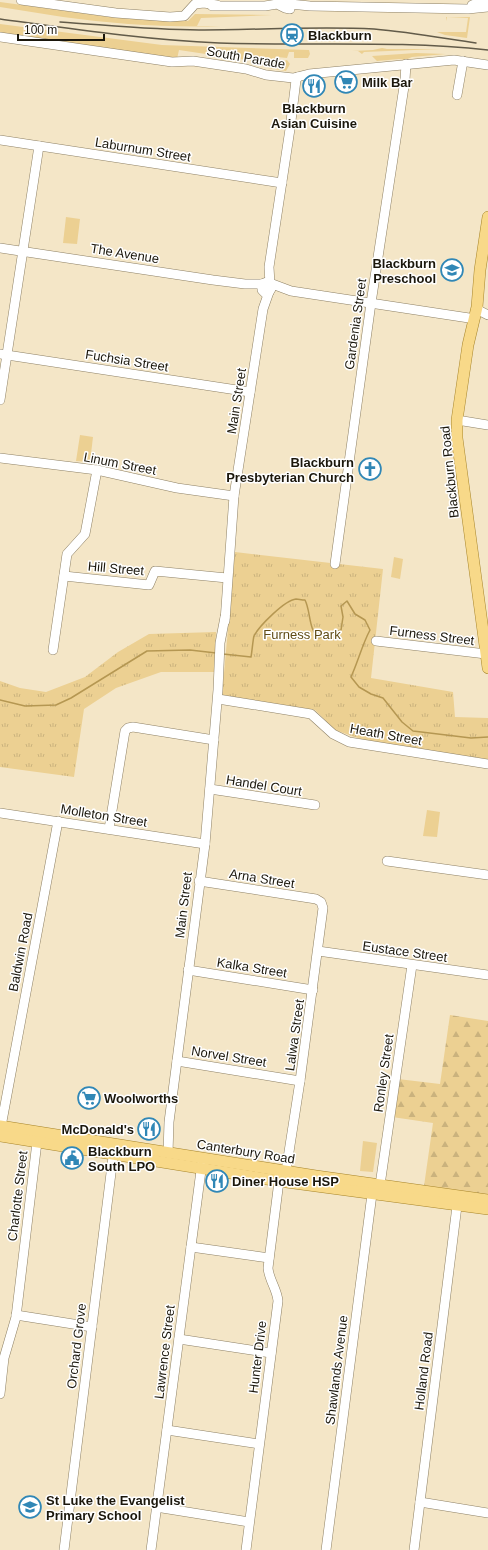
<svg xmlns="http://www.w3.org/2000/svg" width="488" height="1550" font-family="Arial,sans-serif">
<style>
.grass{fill:#ecd092}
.forest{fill:url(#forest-firs)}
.park{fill:url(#park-tufts)}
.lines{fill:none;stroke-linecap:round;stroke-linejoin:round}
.stream{stroke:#b59752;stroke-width:1.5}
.minor-casing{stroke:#8e8165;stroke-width:10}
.major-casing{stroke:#a7852b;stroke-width:12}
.minor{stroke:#fff;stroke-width:9}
.major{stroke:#f8d989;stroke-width:11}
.rail{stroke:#625b49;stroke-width:1.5}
.labels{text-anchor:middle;stroke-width:3;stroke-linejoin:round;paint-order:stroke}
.poi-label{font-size:13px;font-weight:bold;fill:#1b170c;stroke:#fff;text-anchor:start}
.street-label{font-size:13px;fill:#1b170c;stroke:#fff}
.park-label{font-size:13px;fill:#604b15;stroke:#fff}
</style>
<defs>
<pattern id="forest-firs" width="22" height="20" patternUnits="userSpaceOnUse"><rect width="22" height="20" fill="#ecd092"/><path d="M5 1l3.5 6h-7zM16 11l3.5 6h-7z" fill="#cab27d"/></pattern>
<pattern id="park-tufts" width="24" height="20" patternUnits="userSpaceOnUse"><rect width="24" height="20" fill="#ecd092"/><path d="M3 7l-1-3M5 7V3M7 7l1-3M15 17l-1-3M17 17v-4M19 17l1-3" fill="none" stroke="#cab27d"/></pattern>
</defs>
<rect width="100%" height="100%" fill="#f4e6c7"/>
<g class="grass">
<path d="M0,2L117,18L188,21L195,14L272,15L201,18L197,26H221C169,28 115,24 63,17C42,14 21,10 0,7Z"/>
<path d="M446,17H470L467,38L445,35L437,32H466L468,18L447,17L446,21Z"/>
<path d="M0,24L162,45L309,50L310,54L308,58H294V52H289L287,58L277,57L278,65L282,62L287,60L290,64L286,71L268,68L269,65L267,63L179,50L177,59L0,34Z"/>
<path d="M382,48L387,49H439L364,52L362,54L358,51H352L373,50Z"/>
<path d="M416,53L446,54L412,57L405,60L399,59L377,61L372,56Z"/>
<path d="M66,217L80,219L77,244L63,243Z"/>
<path d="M80,435L93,437L90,462L76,461Z"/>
<path d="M394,557L403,559L400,579L391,577Z"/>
<path d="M427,810L440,812L437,837L423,836Z"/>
<path d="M363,1141L377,1143L373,1172L360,1171Z"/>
</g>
<path class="forest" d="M450,1015L488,1021V1195L424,1186L433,1123L392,1117L398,1079L440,1084Z"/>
<g class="park">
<path d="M235,552L383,569L371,678L453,692L455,717L488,718V760L369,742L335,730L315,710L222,695Z"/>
<path d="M216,632L214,672H161L116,688L84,709L74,777L0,767V681L20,688L46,692L85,677L118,652L149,634Z"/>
</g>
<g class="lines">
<g class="stream">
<path d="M223,654L251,657C252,652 253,639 254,636C259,626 285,600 296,599C298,599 302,600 305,600C311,612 308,629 319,638L341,630L343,617L341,606L347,601L355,614L365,620L370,630C362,645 358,662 351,677L359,687L371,694L383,698L402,722L413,731L471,738L488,737"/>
<path d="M0,700L25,706L56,705L71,698L147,651L190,650L216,653"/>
</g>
<g class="minor-casing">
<g id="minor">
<path d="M21,0L116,13L170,17L184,16L195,4L204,3L217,5"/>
<path d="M283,0L290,4L310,6L468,9L488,7"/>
<path d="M472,5L486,0"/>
<path d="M212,6H265L277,4L285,8L290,9"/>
<path d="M0,37L172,62L193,61L246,69L266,75L293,78L309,74L454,60L488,65"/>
<path d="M457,95L463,61"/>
<path d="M0,140L282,183"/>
<path d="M0,248L213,280L245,284H262"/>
<path d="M270,284L271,289L269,292L265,293L262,290V284L267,282L291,291L469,318"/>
<path d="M270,284L269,267L290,129L296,80L298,77"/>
<path d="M477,307L480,311L488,315"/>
<path d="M0,354L250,392"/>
<path d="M0,400L39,146"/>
<path d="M457,420L488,425"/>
<path d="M0,458L97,470L177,488L234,496"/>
<path d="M335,564L371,303L405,80L406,64"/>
<path d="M64,576L149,585L155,571L227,578"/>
<path d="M225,621L234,496L263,309L269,292"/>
<path d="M376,641L486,654"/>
<path d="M53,650L67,554L85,534L97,470"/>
<path d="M218,699L311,714L333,734L349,742L488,764"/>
<path d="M210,789L315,805"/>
<path d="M0,813L205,844"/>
<path d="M109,829L125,731L128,728L133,727L214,740"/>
<path d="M387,861L488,875"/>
<path d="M199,881L316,899L321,902L323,908L300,1081L286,1171L279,1181L268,1268C269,1280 277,1289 278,1301L246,1550"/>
<path d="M318,951L488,975"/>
<path d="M188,970L313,990"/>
<path d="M177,1061L300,1081"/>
<path d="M0,1132L58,821"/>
<path d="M168,1153L169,1122L205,844L218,690L220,643L225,617"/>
<path d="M380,1185L412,965"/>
<path d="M191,1247L269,1258"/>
<path d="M16,1315L92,1327"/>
<path d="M179,1339L271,1353"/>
<path d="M0,1394L4,1358L16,1317L37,1142"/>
<path d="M167,1430L259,1444"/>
<path d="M420,1502L488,1513"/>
<path d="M156,1507L249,1522"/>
<path d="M64,1550L114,1149"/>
<path d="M151,1550L202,1163"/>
<path d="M326,1550L372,1194"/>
<path d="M414,1550L458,1198"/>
</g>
</g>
<g class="major-casing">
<g id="major">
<path d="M488,217L480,270L477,307L468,345L457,420V438L488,668"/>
<path d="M0,1126L316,1176L488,1200"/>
<path d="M0,1136L279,1181L488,1209"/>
</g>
</g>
<use href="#minor" class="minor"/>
<use href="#major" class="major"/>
<g class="rail">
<path d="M0,19C73,29 146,40 219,43C309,46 399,40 488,50"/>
<path d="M60,22C106,25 152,30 199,30C257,30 316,26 374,29C409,32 442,38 476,43"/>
</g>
</g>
<defs>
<g id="station-ring" transform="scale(1.15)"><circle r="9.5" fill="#fff" stroke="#3087b6" stroke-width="1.5"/><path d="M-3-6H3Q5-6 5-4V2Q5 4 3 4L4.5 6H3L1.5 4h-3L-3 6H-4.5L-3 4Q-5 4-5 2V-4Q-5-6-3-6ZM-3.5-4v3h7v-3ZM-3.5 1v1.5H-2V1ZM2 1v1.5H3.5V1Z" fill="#3087b6"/></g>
<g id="supermarket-ring" transform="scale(1.15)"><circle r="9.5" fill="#fff" stroke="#3087b6" stroke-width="1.5"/><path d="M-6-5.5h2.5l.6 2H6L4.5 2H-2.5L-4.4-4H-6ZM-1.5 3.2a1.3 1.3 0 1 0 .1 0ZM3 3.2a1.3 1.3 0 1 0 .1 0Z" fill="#3087b6"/></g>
<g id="restaurant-ring" transform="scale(1.15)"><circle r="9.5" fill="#fff" stroke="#3087b6" stroke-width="1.5"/><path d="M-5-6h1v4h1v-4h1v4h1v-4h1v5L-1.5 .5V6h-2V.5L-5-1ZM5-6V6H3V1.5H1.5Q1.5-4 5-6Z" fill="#3087b6"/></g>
<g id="school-ring" transform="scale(1.15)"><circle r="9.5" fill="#fff" stroke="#3087b6" stroke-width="1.5"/><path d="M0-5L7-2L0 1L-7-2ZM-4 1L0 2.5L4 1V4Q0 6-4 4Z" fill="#3087b6"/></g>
<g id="church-ring" transform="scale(1.15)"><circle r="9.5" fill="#fff" stroke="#3087b6" stroke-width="1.5"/><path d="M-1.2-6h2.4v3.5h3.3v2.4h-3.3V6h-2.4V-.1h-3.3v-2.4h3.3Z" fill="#3087b6"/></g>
<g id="civic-ring" transform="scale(1.15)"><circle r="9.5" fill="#fff" stroke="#3087b6" stroke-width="1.5"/><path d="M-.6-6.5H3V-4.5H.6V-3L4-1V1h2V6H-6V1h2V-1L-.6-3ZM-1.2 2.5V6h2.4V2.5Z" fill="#3087b6"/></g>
</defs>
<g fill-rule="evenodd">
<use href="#station-ring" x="292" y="35"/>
<use href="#supermarket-ring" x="346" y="82"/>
<use href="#restaurant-ring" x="314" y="86"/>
<use href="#school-ring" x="452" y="270"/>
<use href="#church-ring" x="370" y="469"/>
<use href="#supermarket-ring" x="89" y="1098"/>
<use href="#restaurant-ring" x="149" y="1129"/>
<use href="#civic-ring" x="72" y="1158"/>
<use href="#restaurant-ring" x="217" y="1181"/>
<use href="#school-ring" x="30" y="1507"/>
</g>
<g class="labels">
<g class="poi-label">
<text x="308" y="40">Blackburn</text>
<text x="362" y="87">Milk Bar</text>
<text x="314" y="113" text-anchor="middle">Blackburn<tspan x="314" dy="15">Asian Cuisine</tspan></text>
<text x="436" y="268" text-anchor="end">Blackburn<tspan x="436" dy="15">Preschool</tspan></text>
<text x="354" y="467" text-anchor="end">Blackburn<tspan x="354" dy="15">Presbyterian Church</tspan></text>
<text x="104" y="1103">Woolworths</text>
<text x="134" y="1134" text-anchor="end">McDonald's</text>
<text x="88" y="1156">Blackburn<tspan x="88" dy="15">South LPO</tspan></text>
<text x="232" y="1186">Diner House HSP</text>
<text x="46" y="1505">St Luke the Evangelist<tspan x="46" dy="15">Primary School</tspan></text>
</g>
<g class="street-label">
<text transform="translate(246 57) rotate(10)" y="5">South Parade</text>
<text transform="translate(143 149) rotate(9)" y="5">Laburnum Street</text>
<text transform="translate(125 253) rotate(9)" y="5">The Avenue</text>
<text transform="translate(355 324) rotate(-82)" y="5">Gardenia Street</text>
<text transform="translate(127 360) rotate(9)" y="5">Fuchsia Street</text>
<text transform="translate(236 401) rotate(-81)" y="5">Main Street</text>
<text transform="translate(120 463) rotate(11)" y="5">Linum Street</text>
<text transform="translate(449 472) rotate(-96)" y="5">Blackburn Road</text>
<text transform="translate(116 568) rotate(5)" y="5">Hill Street</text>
<text transform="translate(432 635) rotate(7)" y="5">Furness Street</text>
<text transform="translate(386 734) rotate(10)" y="5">Heath Street</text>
<text transform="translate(264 785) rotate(9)" y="5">Handel Court</text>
<text transform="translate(104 815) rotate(9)" y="5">Molleton Street</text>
<text transform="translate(262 878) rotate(9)" y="5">Arna Street</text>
<text transform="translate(183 905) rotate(-83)" y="5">Main Street</text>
<text transform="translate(405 951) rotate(8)" y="5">Eustace Street</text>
<text transform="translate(20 952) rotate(-79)" y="5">Baldwin Road</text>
<text transform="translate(252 967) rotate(9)" y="5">Kalka Street</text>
<text transform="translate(294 1035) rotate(-82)" y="5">Lalwa Street</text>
<text transform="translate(229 1056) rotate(9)" y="5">Norvel Street</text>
<text transform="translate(383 1073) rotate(-82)" y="5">Ronley Street</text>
<text transform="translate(246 1151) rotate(9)" y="5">Canterbury Road</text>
<text transform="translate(17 1196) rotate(-83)" y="5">Charlotte Street</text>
<text transform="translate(76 1346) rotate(-83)" y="5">Orchard Grove</text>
<text transform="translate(164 1352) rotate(-83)" y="5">Lawrence Street</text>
<text transform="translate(257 1357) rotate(-83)" y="5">Hunter Drive</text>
<text transform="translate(336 1370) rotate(-83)" y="5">Shawlands Avenue</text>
<text transform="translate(423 1371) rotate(-83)" y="5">Holland Road</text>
</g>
<g class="park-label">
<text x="302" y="639">Furness Park</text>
</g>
</g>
<path d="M18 34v6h86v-6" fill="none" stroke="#1b170c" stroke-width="2"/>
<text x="24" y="34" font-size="12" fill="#1b170c" stroke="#ffffff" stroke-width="3" paint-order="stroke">100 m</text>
</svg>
